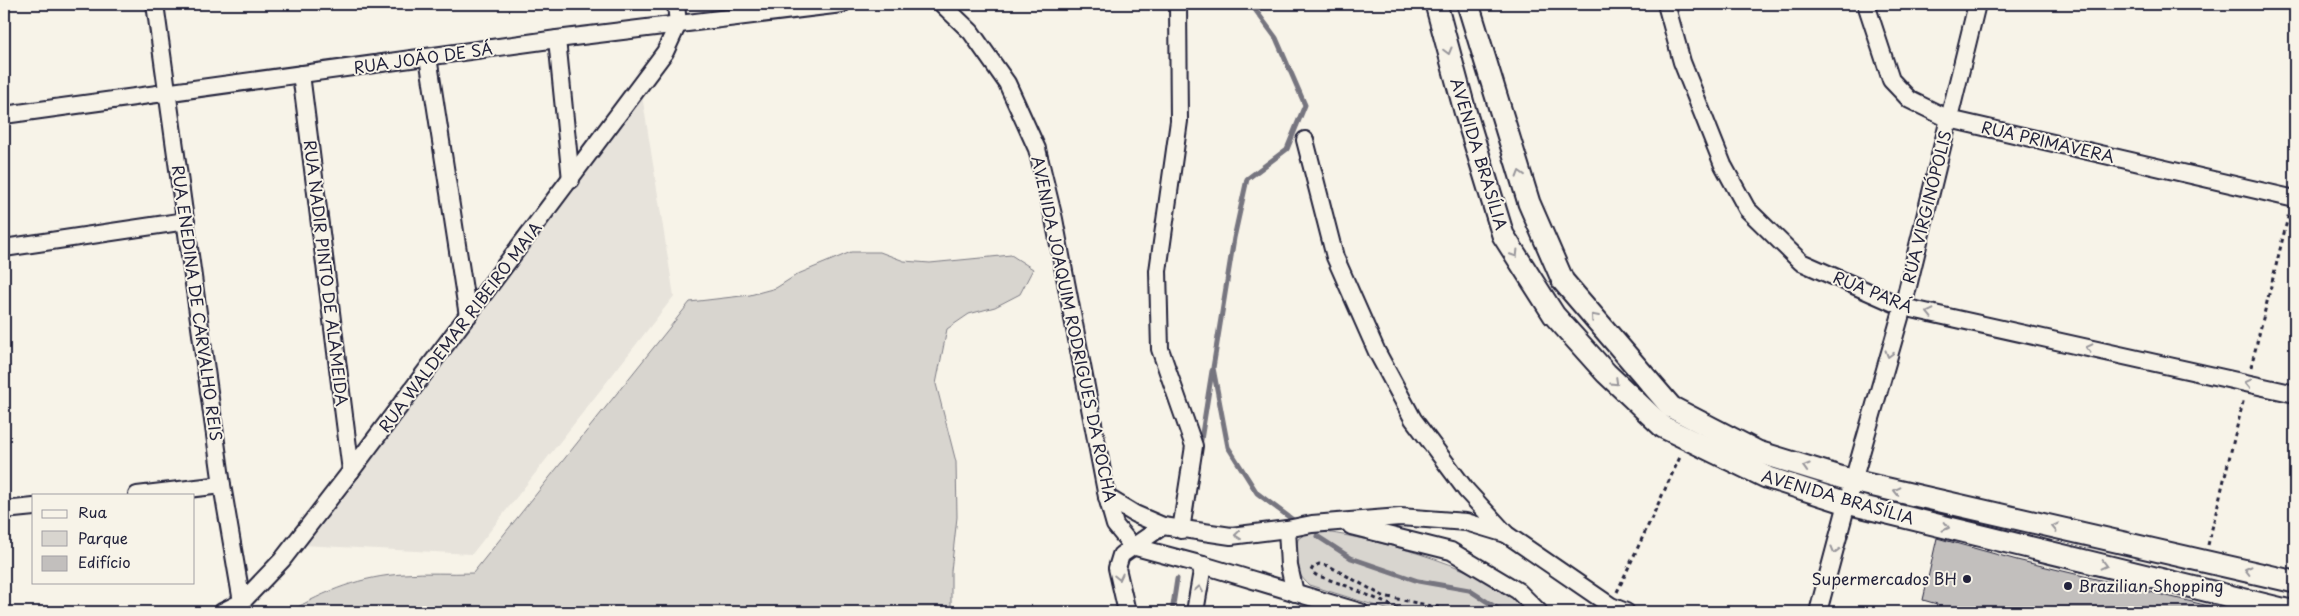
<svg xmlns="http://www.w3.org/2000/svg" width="2299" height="616" font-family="'Playpen Sans',sans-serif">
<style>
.built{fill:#e7e3db}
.green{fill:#d8d5cf;stroke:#7d7c85}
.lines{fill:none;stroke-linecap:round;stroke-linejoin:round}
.stream{stroke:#76747f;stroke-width:5}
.building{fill:#c2bfbd;stroke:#22223b}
.minor-casing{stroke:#22223b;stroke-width:20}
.major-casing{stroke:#22223b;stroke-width:25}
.path{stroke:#22223b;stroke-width:3;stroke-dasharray:4 4;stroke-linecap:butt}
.minor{stroke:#f7f3e8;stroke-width:16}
.major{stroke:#f7f3e8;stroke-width:21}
.oneway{stroke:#97959a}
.poi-dot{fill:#22223b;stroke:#f7f3e8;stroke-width:2}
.labels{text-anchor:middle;stroke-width:4;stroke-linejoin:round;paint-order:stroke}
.street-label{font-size:16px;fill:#22223b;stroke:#f7f3e8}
.poi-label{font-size:16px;fill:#22223b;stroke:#f7f3e8;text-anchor:end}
</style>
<rect width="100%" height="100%" fill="#f7f3e8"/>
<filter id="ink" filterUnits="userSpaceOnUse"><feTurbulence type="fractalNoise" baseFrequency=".02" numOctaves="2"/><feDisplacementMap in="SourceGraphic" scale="10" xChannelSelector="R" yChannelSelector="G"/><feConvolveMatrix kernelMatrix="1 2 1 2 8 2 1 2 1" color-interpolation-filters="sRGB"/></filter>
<g filter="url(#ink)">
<path class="built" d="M642,95L674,296L472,554L302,545Z"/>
<g class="green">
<path d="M851,252H880L904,261L930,263L1011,255L1033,269L1020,294L995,307L969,314L947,329L936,384L956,462L957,517L951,571V612H289C325,591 362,576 404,574C427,572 450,574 473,573L690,302L750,295L776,288L798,274Z"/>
<path d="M1325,532C1382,540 1492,569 1531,612H1396L1309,585C1293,570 1294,559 1298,539L1305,534Z"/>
</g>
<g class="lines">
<g class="stream">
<path d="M1251,4L1276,38L1305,105L1287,149L1247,179L1234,238L1213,368L1228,447L1257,493L1297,523"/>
<path d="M1200,446L1212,371"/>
<path d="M1317,536L1351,558L1418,581L1469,590L1503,612"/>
<path d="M1172,612L1177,579"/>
</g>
</g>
<path class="building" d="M1937,538L2017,560L2213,607L2212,612H1934L1937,604L1923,600Z"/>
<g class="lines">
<g class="minor-casing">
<g id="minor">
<path d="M155,4L222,485L242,602"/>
<path d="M942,4L971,32L1007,83L1037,149L1054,219L1107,497L1115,525L1132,546"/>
<path d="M1178,4L1179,121L1158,271L1160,349L1194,446L1181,530"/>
<path d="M1666,4L1682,62L1723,165L1747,209L1801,262L1903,307L2295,394"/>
<path d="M1866,4L1891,80L1910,100L1949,119L2295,199"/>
<path d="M557,39L571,180"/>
<path d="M428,57L468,316"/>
<path d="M301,74L351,471"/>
<path d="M4,115L557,39L842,4"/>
<path d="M1305,140L1335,257L1377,352L1413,419L1466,490L1506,534L1611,606L1626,612"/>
<path d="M4,248L186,221"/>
<path d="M137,495L222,485"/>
<path d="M1107,497L1135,514L1163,526L1231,536L1287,529L1312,524L1400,517L1466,522L1506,534"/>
<path d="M4,510L34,507"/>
<path d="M1351,526L1451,551L1518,591L1539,612"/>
<path d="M1287,529L1289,566L1295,593"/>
<path d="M1132,546L1203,565L1360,612"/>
<path d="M222,612L242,602L282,560L351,471L665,52L678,24L676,4"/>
<path d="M1127,612L1117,568L1121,555L1163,526"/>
<path d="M1195,612L1203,565"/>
<path d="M1818,612L1853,481L1903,307L1977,4"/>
</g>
</g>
<g class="major-casing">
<g id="major">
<path d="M1436,4L1465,111L1503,235L1554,315L1606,373L1663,427L1766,477L1847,503L2295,612"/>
<path d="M1468,4L1529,203L1563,281L1671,407L1758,452L1853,481L2295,582"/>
</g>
</g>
<g class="path">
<path d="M2251,367L2289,213"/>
<path d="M2208,545L2244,398"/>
<path d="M1617,592L1681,455"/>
<path d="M1406,612L1347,586L1316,575L1311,571L1313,567L1319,564L1329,566L1383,596L1441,608L1452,612"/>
</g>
<use href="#minor" class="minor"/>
<use href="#major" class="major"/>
</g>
<defs><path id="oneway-chevron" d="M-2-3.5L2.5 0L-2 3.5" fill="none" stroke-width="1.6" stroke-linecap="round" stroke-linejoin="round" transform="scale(1.25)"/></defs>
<g class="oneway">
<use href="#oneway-chevron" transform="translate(1448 51) rotate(75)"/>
<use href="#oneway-chevron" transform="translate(1520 174) rotate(-107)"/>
<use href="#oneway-chevron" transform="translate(1515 254) rotate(58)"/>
<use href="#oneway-chevron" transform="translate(1930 313) rotate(-167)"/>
<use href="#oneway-chevron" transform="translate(1594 317) rotate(-131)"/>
<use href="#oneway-chevron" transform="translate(2089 348) rotate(-167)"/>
<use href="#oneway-chevron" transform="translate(1889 354) rotate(106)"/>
<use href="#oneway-chevron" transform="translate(1615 382) rotate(44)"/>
<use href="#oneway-chevron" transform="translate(2248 383) rotate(-167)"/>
<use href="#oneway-chevron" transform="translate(1806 467) rotate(-163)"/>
<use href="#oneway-chevron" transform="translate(1897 491) rotate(-167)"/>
<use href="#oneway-chevron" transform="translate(1946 527) rotate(14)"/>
<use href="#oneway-chevron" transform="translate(2055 527) rotate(-167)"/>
<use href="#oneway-chevron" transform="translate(1238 535) rotate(174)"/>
<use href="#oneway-chevron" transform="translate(1835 550) rotate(105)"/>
<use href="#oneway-chevron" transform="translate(2104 565) rotate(14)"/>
<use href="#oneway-chevron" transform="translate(2248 570) rotate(-166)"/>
<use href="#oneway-chevron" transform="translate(1119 577) rotate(77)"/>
<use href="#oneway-chevron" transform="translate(1199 589) rotate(-80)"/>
</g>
</g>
<g class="poi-dot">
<circle cx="1967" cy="579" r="5"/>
<circle cx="2068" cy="586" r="5"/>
</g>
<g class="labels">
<g class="street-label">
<text transform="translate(423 58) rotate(-8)" y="6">RUA JOÃO DE SÁ</text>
<text transform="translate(2048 142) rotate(13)" y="6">RUA PRIMAVERA</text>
<text transform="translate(1479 154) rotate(73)" y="6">AVENIDA BRASÍLIA</text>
<text transform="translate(1927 207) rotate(-76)" y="6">RUA VIRGINÓPOLIS</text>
<text transform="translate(326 273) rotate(83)" y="6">RUA NADIR PINTO DE ALAMEIDA</text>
<text transform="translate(1873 292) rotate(22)" y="6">RUA PARÁ</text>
<text transform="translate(197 303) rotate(82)" y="6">RUA ENEDINA DE CARVALHO REIS</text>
<text transform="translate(460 327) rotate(-53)" y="6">RUA WALDEMAR RIBEIRO MAIA</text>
<text transform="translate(1074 329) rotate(78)" y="6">AVENIDA JOAQUIM RODRIGUES DA ROCHA</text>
<text transform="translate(1838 497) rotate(16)" y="6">AVENIDA BRASÍLIA</text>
</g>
<g class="poi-label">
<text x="1957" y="585">Supermercados BH</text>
<text x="2078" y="592" text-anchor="start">Brazilian Shopping</text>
</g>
</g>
<rect width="2299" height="616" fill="none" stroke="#f7f3e8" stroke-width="20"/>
<rect x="10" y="10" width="2279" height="596" fill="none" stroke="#22223b" stroke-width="2" filter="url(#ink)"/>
<rect x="32" y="494" width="162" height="90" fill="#f7f3e8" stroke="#a29fa3"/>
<rect x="42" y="510" width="25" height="8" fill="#f7f3e8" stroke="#a29fa3"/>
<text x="78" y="518" font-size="15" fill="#22223b">Rua</text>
<rect x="42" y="531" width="25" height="15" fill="#d8d5cf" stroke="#a29fa3"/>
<text x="78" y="544" font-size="15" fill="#22223b">Parque</text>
<rect x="42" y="556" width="25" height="15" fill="#c2bfbd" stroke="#a29fa3"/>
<text x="78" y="568" font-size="15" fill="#22223b">Edifício</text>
</svg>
